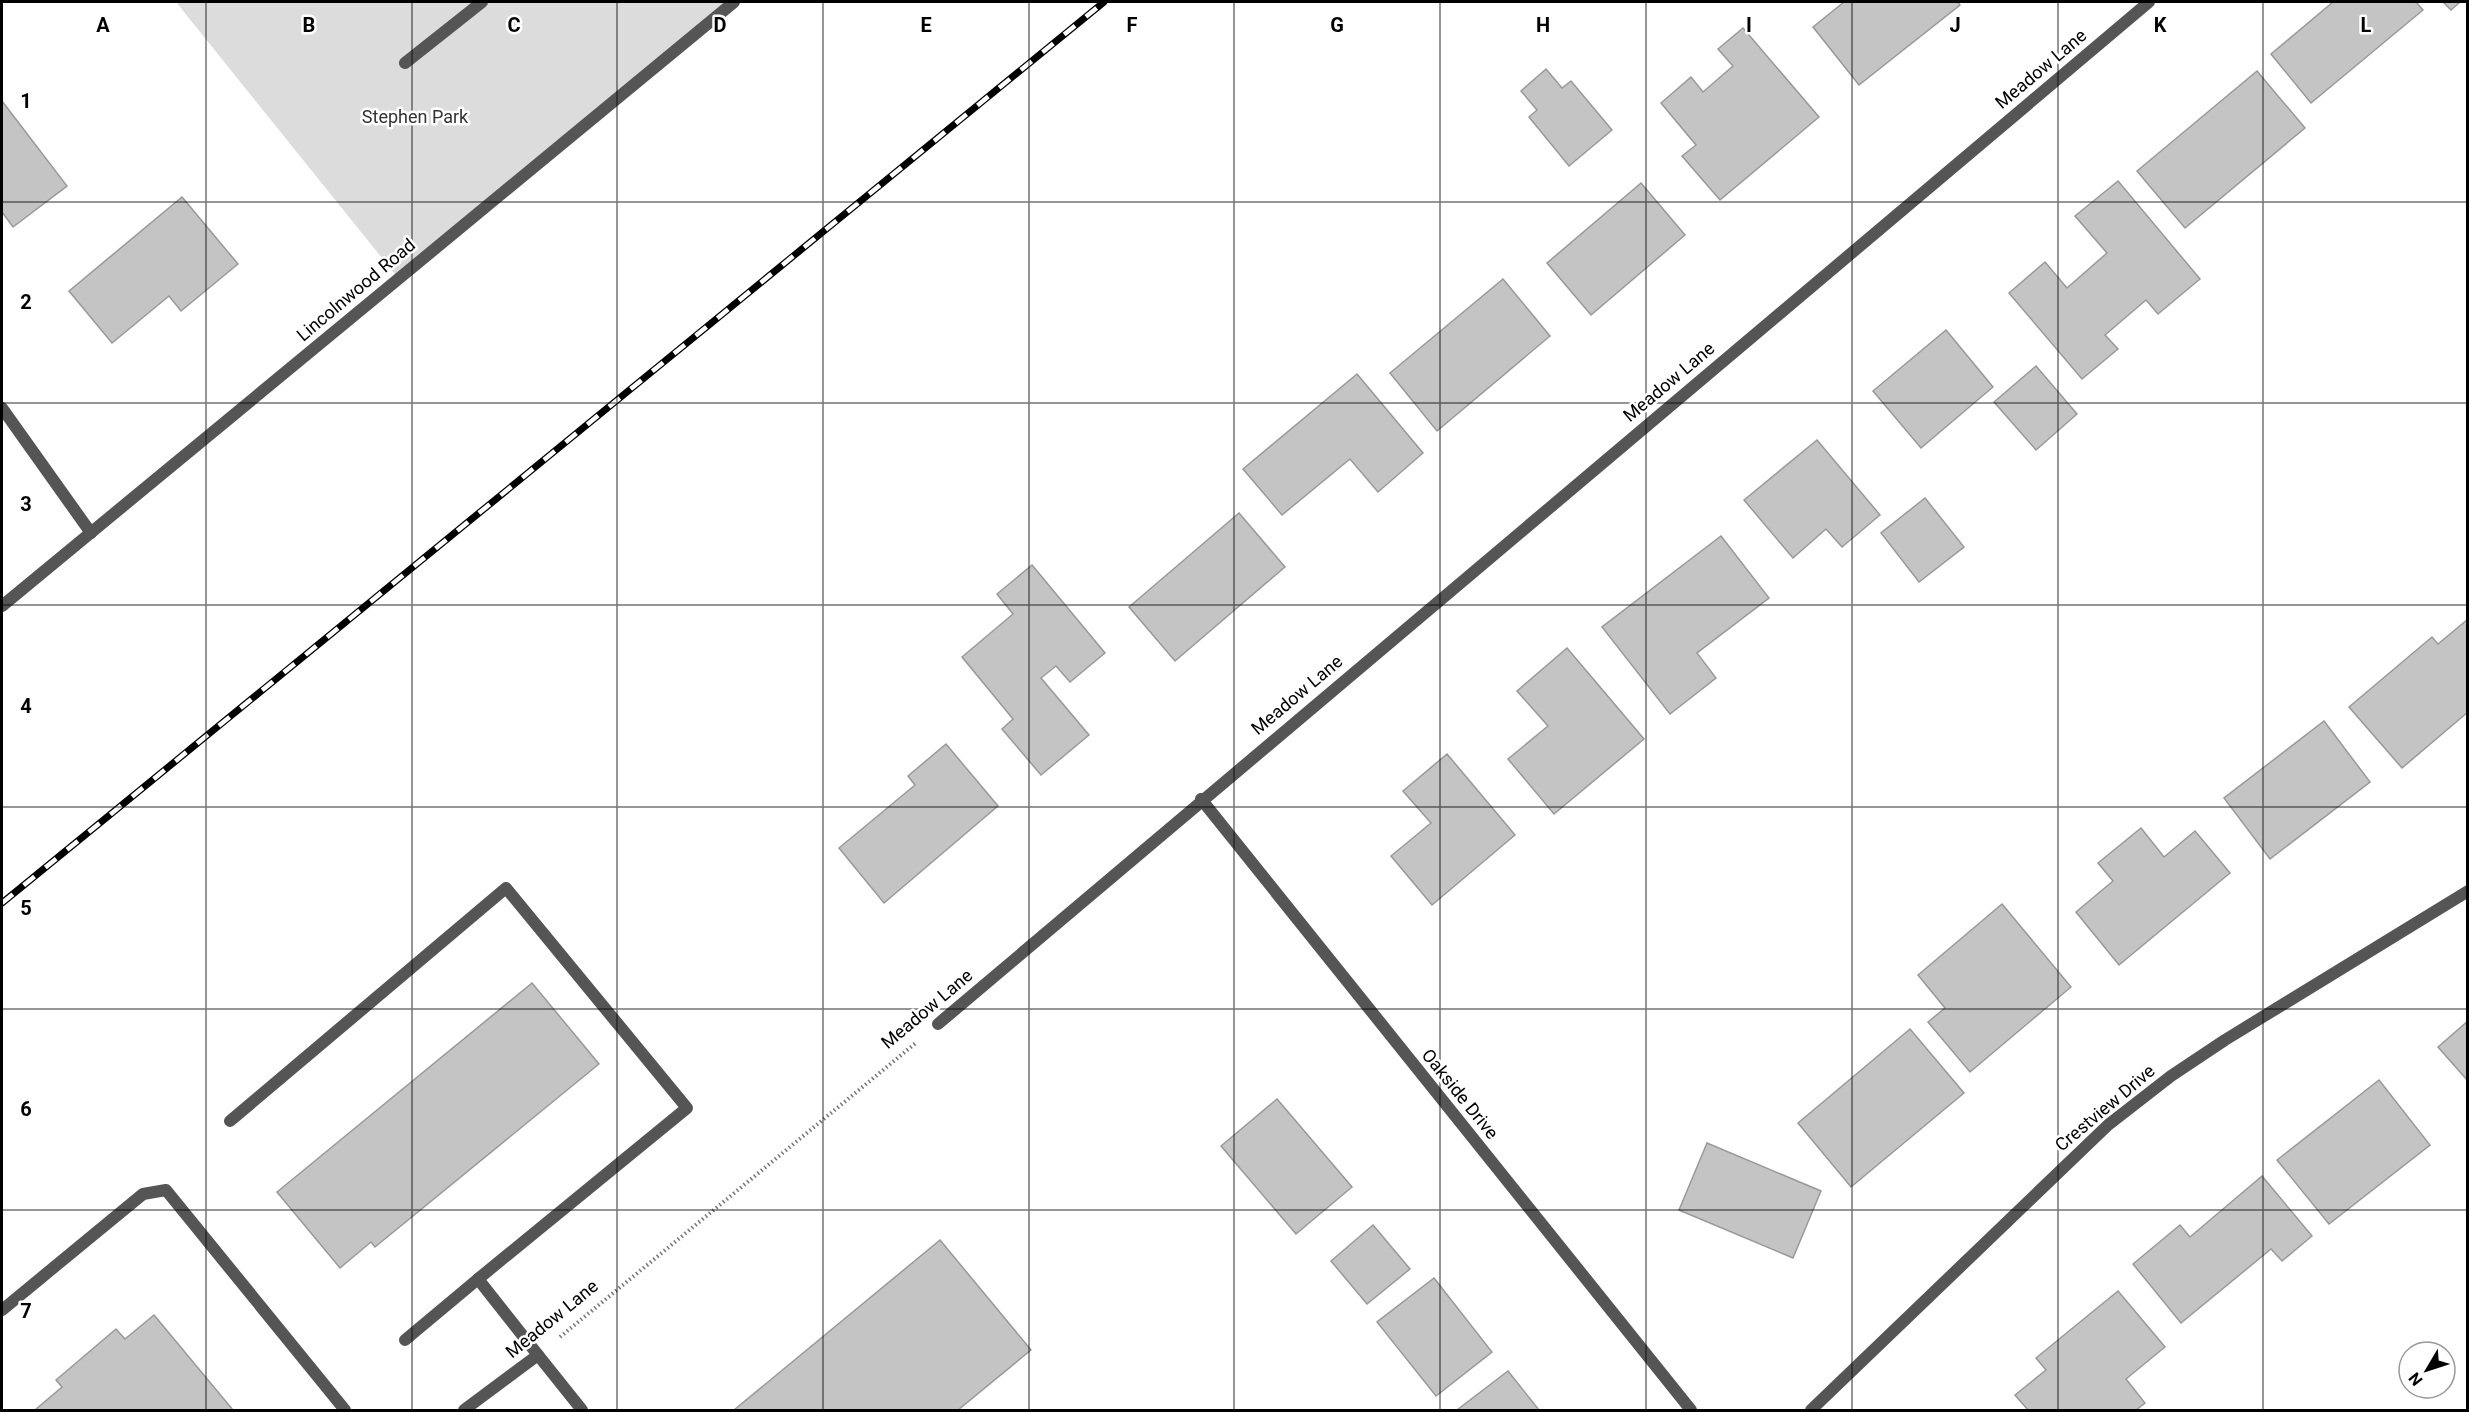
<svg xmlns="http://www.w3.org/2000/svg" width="2469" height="1412" font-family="Roboto,sans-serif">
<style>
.green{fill:#dcdcdc}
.building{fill:#c4c4c4;stroke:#999;stroke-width:1.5}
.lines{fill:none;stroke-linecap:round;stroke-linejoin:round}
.path{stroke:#777;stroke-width:4;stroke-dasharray:1.5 3;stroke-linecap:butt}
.service{stroke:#555;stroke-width:12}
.minor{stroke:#555;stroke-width:12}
.rail-casing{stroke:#000;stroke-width:7}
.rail{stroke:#fff;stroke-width:4.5;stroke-dasharray:14;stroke-linecap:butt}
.grid{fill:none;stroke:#000;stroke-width:1.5;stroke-opacity:0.55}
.labels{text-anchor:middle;stroke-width:5;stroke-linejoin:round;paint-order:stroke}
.street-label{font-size:18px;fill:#000;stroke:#fff}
.park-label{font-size:18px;fill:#333;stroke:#fff}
.grid-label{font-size:20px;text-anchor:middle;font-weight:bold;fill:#000;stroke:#fff;stroke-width:5;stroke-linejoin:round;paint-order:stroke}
</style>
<rect width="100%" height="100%" fill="#fff"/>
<path class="green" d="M176,2H734L398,278Z"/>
<g class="building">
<path d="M1844,2H1958L1960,5L1859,85L1813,27Z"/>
<path d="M2333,2H2416L2423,10L2311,103L2271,54Z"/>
<path d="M2443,2H2460L2451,10Z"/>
<path d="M1743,28L1819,117L1720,200L1682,156L1696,145L1661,103L1691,77L1703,92L1733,66L1718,49Z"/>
<path d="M1546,69L1562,88L1571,81L1612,130L1569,166L1529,117L1537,110L1521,91Z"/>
<path d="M2257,71L2305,128L2185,228L2137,171Z"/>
<path d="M2,101L67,186L13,227L2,212Z"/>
<path d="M2118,181L2200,279L2158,314L2146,300L2105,335L2118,349L2082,379L2009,293L2045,262L2067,288L2107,253L2075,216Z"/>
<path d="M1641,183L1685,235L1591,315L1547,263Z"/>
<path d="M182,197L238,264L181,311L169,296L112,343L69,291Z"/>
<path d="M1503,279L1550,336L1437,431L1390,373Z"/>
<path d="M1946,330L1993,387L1921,448L1873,391Z"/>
<path d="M2036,366L2077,414L2036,450L1994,402Z"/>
<path d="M1357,374L1423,453L1378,492L1350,459L1282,515L1243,469Z"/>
<path d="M1817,440L1880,515L1842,547L1826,529L1793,558L1744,500Z"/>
<path d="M1925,498L1964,547L1919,582L1881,533Z"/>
<path d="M1239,513L1285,567L1175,661L1129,607Z"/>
<path d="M1721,536L1769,598L1697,653L1716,678L1670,714L1602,627Z"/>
<path d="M1032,565L1105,653L1070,682L1056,666L1041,678L1089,735L1041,775L1002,729L1013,719L962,657L1013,614L997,594Z"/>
<path d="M2468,619V712L2402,768L2349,707L2432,637L2438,644Z"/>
<path d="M1567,648L1644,739L1554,814L1508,759L1548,726L1517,691Z"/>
<path d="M2324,721L2370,782L2270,859L2224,798Z"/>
<path d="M946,744L998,806L884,903L839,848L915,785L908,776Z"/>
<path d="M1447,754L1515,835L1432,905L1391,856L1431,823L1403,791Z"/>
<path d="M2141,828L2164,857L2195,831L2230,873L2119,965L2076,912L2113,881L2098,863Z"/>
<path d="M2002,904L2071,987L1970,1072L1928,1022L1945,1008L1918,975Z"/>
<path d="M532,983L599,1064L375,1247L371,1242L340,1268L277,1192Z"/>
<path d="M2468,1021V1081L2438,1047Z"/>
<path d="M1910,1029L1964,1093L1851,1187L1798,1123Z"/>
<path d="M2379,1080L2430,1145L2329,1224L2277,1160Z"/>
<path d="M1277,1099L1352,1187L1296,1234L1221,1146Z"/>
<path d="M1707,1143L1821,1191L1793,1258L1679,1210Z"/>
<path d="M2262,1176L2312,1236L2282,1261L2271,1249L2181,1323L2133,1264L2180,1225L2190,1237Z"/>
<path d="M1373,1225L1410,1269L1367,1304L1331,1261Z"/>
<path d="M940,1240L1031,1350L958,1410H734Z"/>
<path d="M1434,1278L1492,1352L1436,1396L1377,1322Z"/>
<path d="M2118,1291L2165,1347L2126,1379L2145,1403L2136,1410H2028L2015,1395L2046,1370L2036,1358Z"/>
<path d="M154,1315L233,1410H35L62,1387L56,1380L116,1329L125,1339Z"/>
<path d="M1508,1371L1539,1410H1457Z"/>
</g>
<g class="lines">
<path class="path" d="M560,1337L917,1042"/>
<g class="service">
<path d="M405,63L482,2"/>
<path d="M230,1121L506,888L687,1108L478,1279L538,1355"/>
<path d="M2,1310L143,1194L166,1190L345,1410"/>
<path d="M405,1340L478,1279"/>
</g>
<g class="minor">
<path d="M2,408L91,533"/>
<path d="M2,606L734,2"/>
<path d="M1201,799L1691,1410"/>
<path d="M938,1024L2149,2"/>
<path d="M464,1410L538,1355L582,1410"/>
<path d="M1811,1410L2108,1125L2171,1076L2225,1040L2468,891"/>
</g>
<g class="rail-casing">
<path id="rail" d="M2,903L1104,2"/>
</g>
<use href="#rail" class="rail"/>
</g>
<path class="grid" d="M206,2V1410M412,2V1410M617,2V1410M823,2V1410M1029,2V1410M1234,2V1410M1440,2V1410M1646,2V1410M1852,2V1410M2058,2V1410M2263,2V1410M2,202H2468M2,403H2468M2,605H2468M2,807H2468M2,1009H2468M2,1210H2468"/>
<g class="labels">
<g class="street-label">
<text transform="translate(2041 69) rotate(-40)" y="6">Meadow Lane</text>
<text transform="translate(356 290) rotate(-40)" y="6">Lincolnwood Road</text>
<text transform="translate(1669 382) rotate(-40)" y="6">Meadow Lane</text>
<text transform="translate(1297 695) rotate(-40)" y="6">Meadow Lane</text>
<text transform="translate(927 1009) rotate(-40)" y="6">Meadow Lane</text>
<text transform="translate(1460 1094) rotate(51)" y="6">Oakside Drive</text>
<text transform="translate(2105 1108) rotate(-40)" y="6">Crestview Drive</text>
<text transform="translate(552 1319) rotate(-39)" y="6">Meadow Lane</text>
</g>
<g class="park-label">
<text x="415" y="123">Stephen Park</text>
</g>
</g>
<g class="grid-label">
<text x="103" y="32">A</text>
<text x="309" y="32">B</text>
<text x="514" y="32">C</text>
<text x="720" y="32">D</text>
<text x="926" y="32">E</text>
<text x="1132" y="32">F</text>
<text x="1337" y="32">G</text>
<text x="1543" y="32">H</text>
<text x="1749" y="32">I</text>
<text x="1955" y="32">J</text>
<text x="2160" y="32">K</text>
<text x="2366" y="32">L</text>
<text x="26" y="108">1</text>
<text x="26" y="309">2</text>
<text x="26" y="511">3</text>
<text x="26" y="713">4</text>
<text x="26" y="915">5</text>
<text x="26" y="1116">6</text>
<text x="26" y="1318">7</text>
</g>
<rect width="2469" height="1412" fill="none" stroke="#000000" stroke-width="6"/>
<g transform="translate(2427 1370) rotate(231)"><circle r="28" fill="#ffffff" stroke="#999999" stroke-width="1.5"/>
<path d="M0-4.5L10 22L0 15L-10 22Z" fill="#000000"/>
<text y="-9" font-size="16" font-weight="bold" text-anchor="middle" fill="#000000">N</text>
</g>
</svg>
